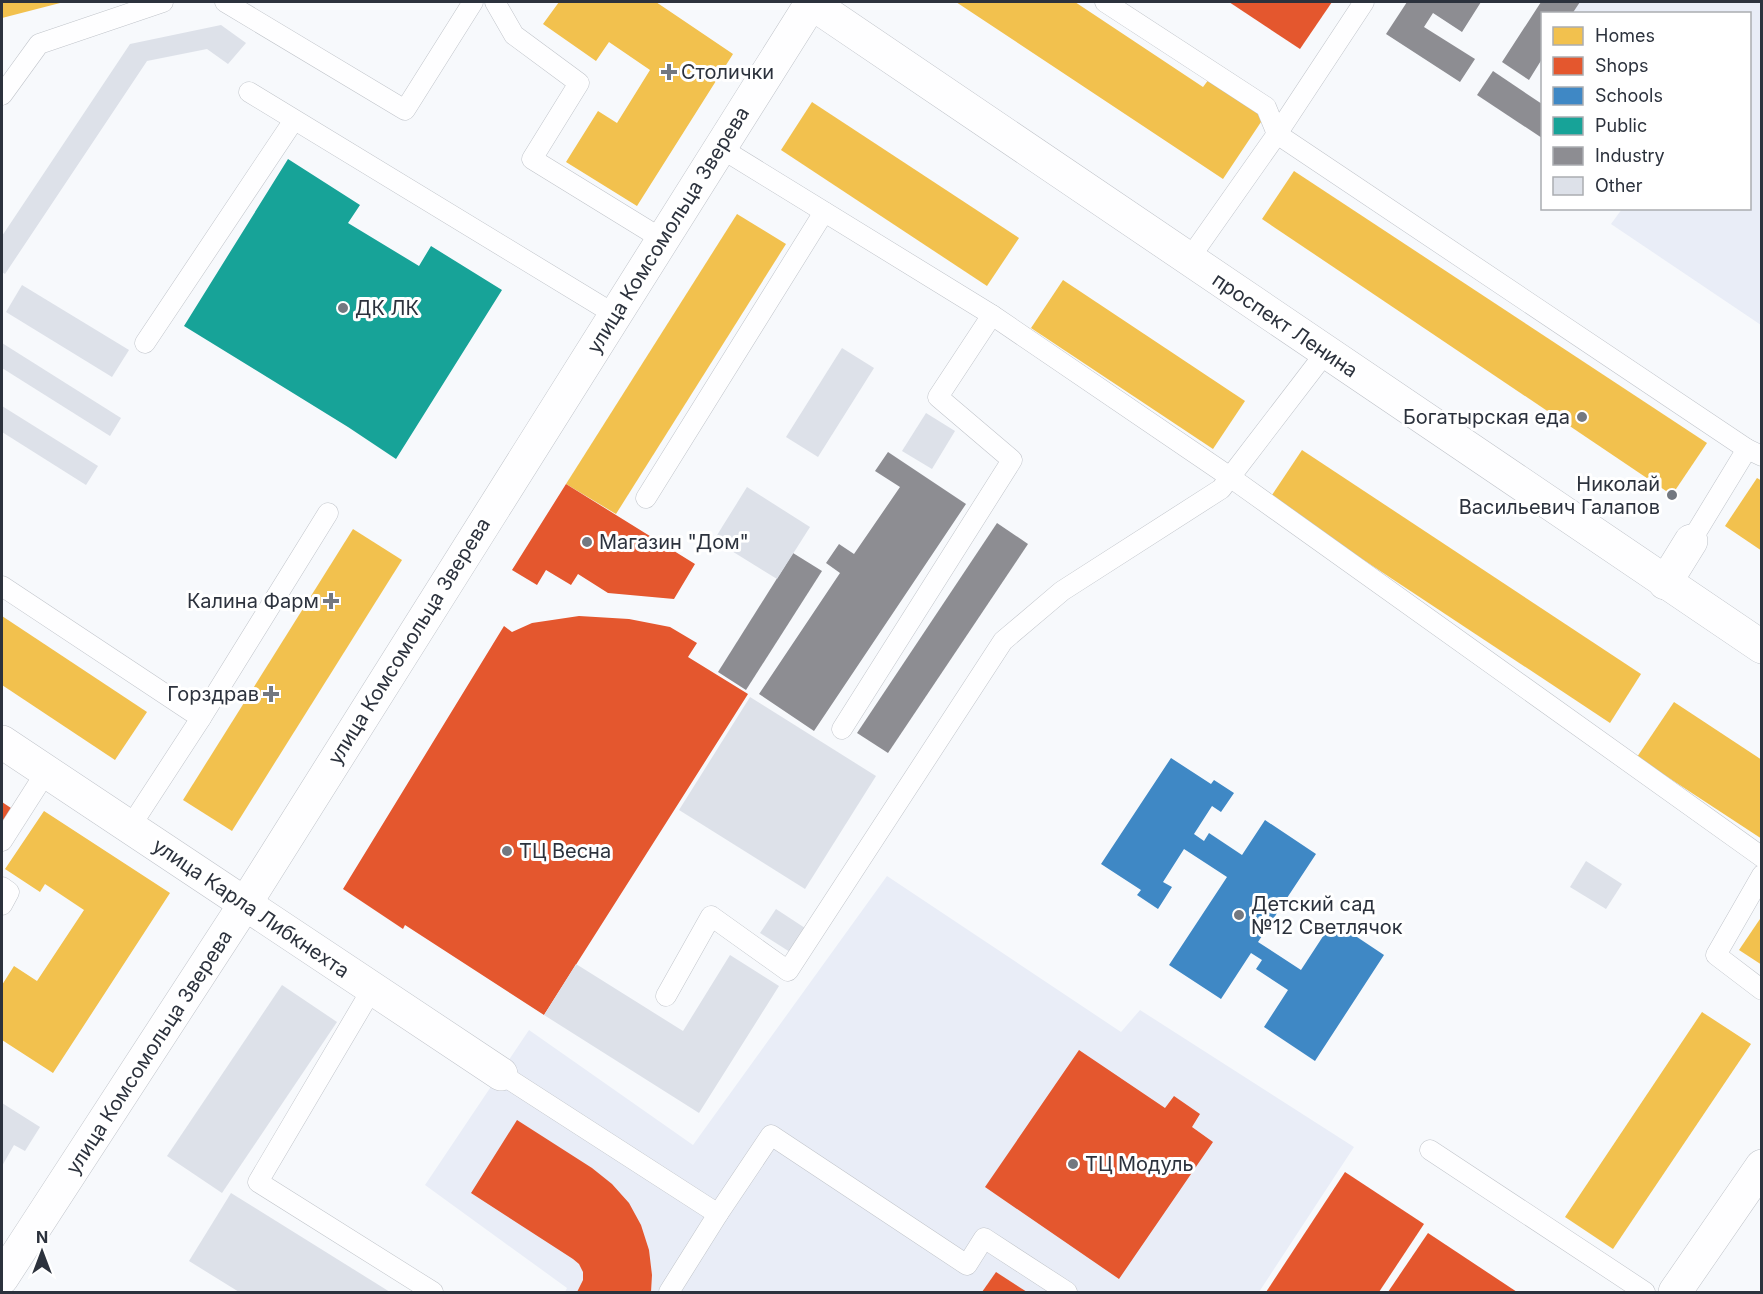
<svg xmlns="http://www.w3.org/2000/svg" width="1763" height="1294" font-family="Inter,sans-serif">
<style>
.built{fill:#e9edf7}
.homes{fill:#f2c14e}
.shops{fill:#e4572e}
.schools{fill:#3f88c5}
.public{fill:#17a398}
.industry{fill:#8d8d92}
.building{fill:#dde1e9}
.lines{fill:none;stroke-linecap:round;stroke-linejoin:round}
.service-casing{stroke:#c0c4ca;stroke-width:21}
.minor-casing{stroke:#c0c4ca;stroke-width:34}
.secondary-casing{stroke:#c0c4ca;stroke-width:34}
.service{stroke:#fefeff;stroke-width:20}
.minor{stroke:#fefeff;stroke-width:33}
.secondary{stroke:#fefeff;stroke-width:33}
.poi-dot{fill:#737880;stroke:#fff;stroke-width:2}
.labels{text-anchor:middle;stroke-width:6;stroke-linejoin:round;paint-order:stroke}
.poi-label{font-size:20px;fill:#2c323d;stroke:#fff;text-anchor:start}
.street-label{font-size:20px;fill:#2c323d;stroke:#fff}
</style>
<rect width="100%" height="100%" fill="#f7f9fc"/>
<g class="built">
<path d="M1580,2H1761V325L1611,224L1622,209L1750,208V14H1572Z"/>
<path d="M887,876L1121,1032L1140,1010L1354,1147L1259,1292H565L567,1288L425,1185L529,1030L693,1145Z"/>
</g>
<g class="homes">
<path d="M2,2H64L2,18Z"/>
<path d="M559,2H656L733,54L637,206L566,162L598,111L617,123L650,70L609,42L596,61L543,24Z"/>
<path d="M956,2H1075L1203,87L1209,79L1265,116L1223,179Z"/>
<path d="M812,102L1019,238L987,286L781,150Z"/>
<path d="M1294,171L1707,443L1672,495L1262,219Z"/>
<path d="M737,214L786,244L616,514L566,484Z"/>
<path d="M1063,280L1245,401L1213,449L1031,328Z"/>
<path d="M1302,450L1641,674L1610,723L1270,498Z"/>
<path d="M1757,478L1762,481V551L1725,526Z"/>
<path d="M353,529L402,560L232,831L183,800Z"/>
<path d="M2,616L147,712L115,760L2,685Z"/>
<path d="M1674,702L1762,760V839L1637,757Z"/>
<path d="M44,811L170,893L53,1073L2,1040V985L14,966L37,981L84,910L45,884L40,892L5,869Z"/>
<path d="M1762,916V965L1739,950Z"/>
<path d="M1702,1012L1751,1044L1613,1249L1565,1217Z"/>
</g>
<g class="shops">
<path d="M1229,2H1332L1300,49Z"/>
<path d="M566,484L695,564L674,599L608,593L578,574L571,585L546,570L537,585L512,570Z"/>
<path d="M579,616L629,619L670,627L697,643L688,657L748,694L544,1015L405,925L403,929L343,889L504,626L512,632L532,623Z"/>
<path d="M2,802L14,810L2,829Z"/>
<path d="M1079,1050L1165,1108L1174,1096L1200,1114L1192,1127L1213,1142L1119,1279L985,1187Z"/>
<path d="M517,1120L592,1168L612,1184L629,1203L641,1225L649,1250L652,1275L651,1292H577L583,1280V1272L579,1264L573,1259L471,1193Z"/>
<path d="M1345,1172L1424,1224L1379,1292H1266Z"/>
<path d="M1428,1233L1517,1292H1388Z"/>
<path d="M996,1272L1027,1292H982Z"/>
</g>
<path class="schools" d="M1171,758L1211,784L1214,780L1234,793L1221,812L1212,806L1194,834L1204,841L1209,833L1242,855L1265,820L1316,854L1258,942L1301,970L1333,921L1384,955L1315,1061L1264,1027L1288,990L1256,969L1262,960L1251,953L1221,999L1169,965L1227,877L1184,849L1163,882L1172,887L1158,909L1137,895L1141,890L1101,864Z"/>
<path class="public" d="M288,159L360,205L348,223L419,266L431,246L502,290L396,459L348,427L184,326Z"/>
<g class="industry">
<path d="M1407,2H1481L1462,32L1433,13L1424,27L1475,59L1460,82L1386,34Z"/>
<path d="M1541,2H1580L1572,14H1542V59L1529,80L1502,62Z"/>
<path d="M1493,71L1542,104V138L1477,95Z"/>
<path d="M888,452L966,504L814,731L759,694L840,573L826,563L839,544L854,554L900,487L875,471Z"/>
<path d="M997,523L1028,544L888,753L857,733Z"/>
<path d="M793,553L822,571L746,690L718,672Z"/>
</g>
<g class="building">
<path d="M221,25L246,43L228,64L207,49L147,61L5,274L2,272V236L130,44Z"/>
<path d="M22,285L129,350L112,377L6,312Z"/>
<path d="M2,343L121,418L110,436L2,368Z"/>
<path d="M842,348L874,368L818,457L786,437Z"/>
<path d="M2,406L98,466L86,485L2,432Z"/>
<path d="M926,413L955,431L932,469L902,451Z"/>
<path d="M747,487L810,527L777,579L714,540Z"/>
<path d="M750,697L876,776L805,889L679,810Z"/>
<path d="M1586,861L1622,884L1606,909L1570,887Z"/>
<path d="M776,909L805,928L790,952L760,933Z"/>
<path d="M730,955L779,986L699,1113L544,1015L576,964L683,1031Z"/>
<path d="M282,985L337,1022L222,1193L167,1156Z"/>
<path d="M2,1103L40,1127L25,1151L14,1145L2,1166Z"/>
<path d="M231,1193L390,1292H239L189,1261Z"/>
</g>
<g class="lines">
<g class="service-casing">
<g id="service">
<path d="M225,2L405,110L473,2"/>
<path d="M495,2L514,35L579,83L532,159L662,239"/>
<path d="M1105,2L1266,107L1277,134L1747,449L1762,456"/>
<path d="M249,92L614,314"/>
<path d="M2,95L39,44L163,2"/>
<path d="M719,147L992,315"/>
<path d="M1189,259L1277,134L1364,2"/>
<path d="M145,343L294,120"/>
<path d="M646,498L824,212"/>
<path d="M1691,541L1747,449"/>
<path d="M2,586L201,718L130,827"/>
<path d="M201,718L328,513"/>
<path d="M842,729L1012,460L938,397L992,315L1230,477L1762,857"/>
<path d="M2,841L46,772"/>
<path d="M1762,875L1716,955L1762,990"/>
<path d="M2,887L9,892L2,905"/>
<path d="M372,989L258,1182L433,1292"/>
<path d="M666,996L711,916L788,971L1003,641L1062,591L1221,489L1326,352"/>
<path d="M501,1074L718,1214L669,1292"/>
<path d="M1430,1150L1645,1292"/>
<path d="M718,1214L771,1135L967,1265L984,1238L1067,1292"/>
</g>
</g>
<g class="minor-casing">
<g id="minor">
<path d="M1665,583L1691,541"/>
<path d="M2,742L501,1074"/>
<path d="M2,1278L245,904L812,2"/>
</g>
</g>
<g class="secondary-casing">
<g id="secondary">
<path d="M810,2L1762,647"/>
<path d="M1675,1292L1762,1166"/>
</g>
</g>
<use href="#service" class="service"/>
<use href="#minor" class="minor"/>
<use href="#secondary" class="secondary"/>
</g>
<g class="poi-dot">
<path d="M666 63h6v6h6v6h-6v6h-6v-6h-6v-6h6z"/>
<circle cx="343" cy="308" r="6"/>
<circle cx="1582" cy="417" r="6"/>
<circle cx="1672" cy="495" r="6"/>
<circle cx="587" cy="542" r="6"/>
<path d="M328 592h6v6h6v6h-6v6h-6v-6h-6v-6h6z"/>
<path d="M268 685h6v6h6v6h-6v6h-6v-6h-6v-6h6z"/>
<circle cx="507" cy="851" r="6"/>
<circle cx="1239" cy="915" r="6"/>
<circle cx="1073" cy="1164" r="6"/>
</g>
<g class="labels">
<g class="poi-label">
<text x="681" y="79">Столички</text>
<text x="355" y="315">ДК ЛК</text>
<text x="1570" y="424" text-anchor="end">Богатырская еда</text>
<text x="1660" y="491" text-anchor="end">Николай<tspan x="1660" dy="23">Васильевич Галапов</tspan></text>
<text x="599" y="549">Магазин "Дом"</text>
<text x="319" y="608" text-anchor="end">Калина Фарм</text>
<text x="259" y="701" text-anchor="end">Горздрав</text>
<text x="519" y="858">ТЦ Весна</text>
<text x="1251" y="911">Детский сад<tspan x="1251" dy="23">№12 Светлячок</tspan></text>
<text x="1085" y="1171">ТЦ Модуль</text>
</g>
<g class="street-label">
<text transform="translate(668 230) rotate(-58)" y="7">улица Комсомольца Зверева</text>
<text transform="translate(1285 325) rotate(34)" y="7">проспект Ленина</text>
<text transform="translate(409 641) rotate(-58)" y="7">улица Комсомольца Зверева</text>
<text transform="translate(251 908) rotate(34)" y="7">улица Карла Либкнехта</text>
<text transform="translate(149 1052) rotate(-57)" y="7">улица Комсомольца Зверева</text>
</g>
</g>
<rect width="1763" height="1294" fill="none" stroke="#2c323d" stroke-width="6"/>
<rect x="1541" y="12" width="210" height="198" fill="#ffffff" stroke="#abadb1" stroke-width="1.5"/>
<rect x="1553" y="27" width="30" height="18" fill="#f2c14e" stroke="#abadb1" stroke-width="1.5"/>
<text x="1595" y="42" font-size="18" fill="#2c323d">Homes</text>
<rect x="1553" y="57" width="30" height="18" fill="#e4572e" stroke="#abadb1" stroke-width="1.5"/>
<text x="1595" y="72" font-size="18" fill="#2c323d">Shops</text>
<rect x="1553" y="87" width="30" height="18" fill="#3f88c5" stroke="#abadb1" stroke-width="1.5"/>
<text x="1595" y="102" font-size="18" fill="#2c323d">Schools</text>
<rect x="1553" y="117" width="30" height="18" fill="#17a398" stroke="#abadb1" stroke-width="1.5"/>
<text x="1595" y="132" font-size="18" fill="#2c323d">Public</text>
<rect x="1553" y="147" width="30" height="18" fill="#8d8d92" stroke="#abadb1" stroke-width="1.5"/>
<text x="1595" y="162" font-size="18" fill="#2c323d">Industry</text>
<rect x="1553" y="177" width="30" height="18" fill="#dde1e9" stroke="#abadb1" stroke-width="1.5"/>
<text x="1595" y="192" font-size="18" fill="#2c323d">Other</text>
<g transform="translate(42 1252)" stroke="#ffffff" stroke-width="4.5" paint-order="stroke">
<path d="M0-4.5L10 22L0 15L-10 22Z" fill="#2c323d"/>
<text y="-9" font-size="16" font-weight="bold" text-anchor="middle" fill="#2c323d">N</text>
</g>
</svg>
